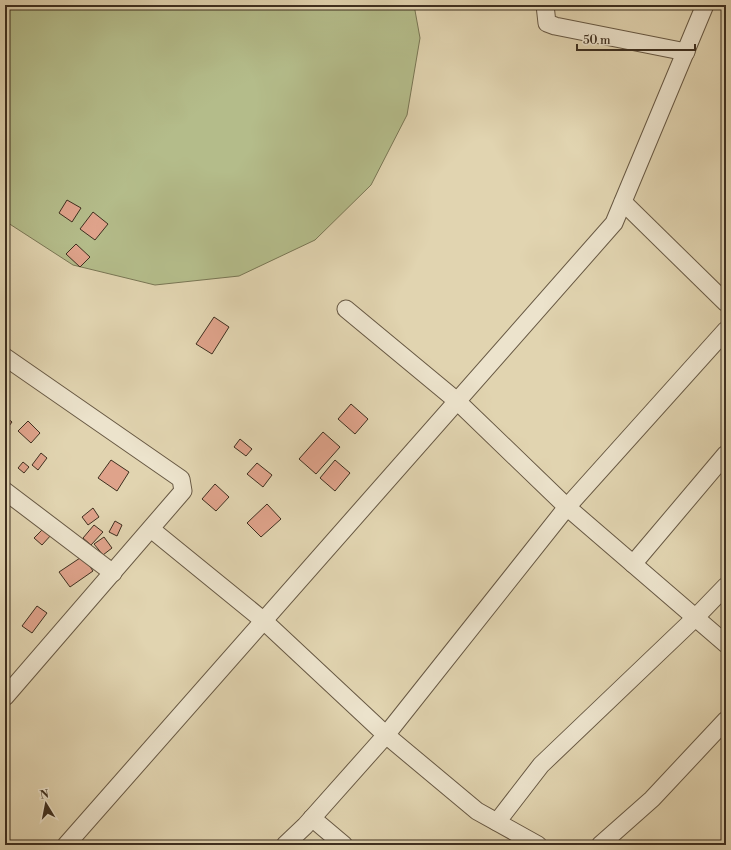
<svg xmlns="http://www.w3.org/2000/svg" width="731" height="850" font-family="'Libre Bodoni',serif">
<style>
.green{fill:#b4bc8a;stroke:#797654}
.building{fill:#dfa38b;stroke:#3e2f1f}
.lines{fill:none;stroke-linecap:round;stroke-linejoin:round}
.minor-casing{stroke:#675843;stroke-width:19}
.minor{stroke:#ece3cc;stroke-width:17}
</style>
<rect width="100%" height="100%" fill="#e1d4b0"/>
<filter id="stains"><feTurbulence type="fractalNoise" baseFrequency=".005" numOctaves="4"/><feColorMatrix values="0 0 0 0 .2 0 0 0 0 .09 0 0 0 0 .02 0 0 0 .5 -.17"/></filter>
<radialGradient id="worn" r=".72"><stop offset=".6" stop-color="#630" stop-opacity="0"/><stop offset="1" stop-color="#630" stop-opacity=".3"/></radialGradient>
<path class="green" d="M5,5H414L420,38L407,115L371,185L315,240L239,276L155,285L73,265L5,221Z"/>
<g class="building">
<path d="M67,200L81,208L72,222L59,213Z"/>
<path d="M93,212L108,224L95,240L80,229Z"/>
<path d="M76,244L90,257L80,267L66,254Z"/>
<path d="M214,317L229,327L212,354L196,344Z"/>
<path d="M351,404L368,419L355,434L338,419Z"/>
<path d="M5,416L12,422L6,430H5Z"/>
<path d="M28,421L40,433L31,443L18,431Z"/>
<path d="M323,432L340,447L316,474L299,459Z"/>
<path d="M240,439L252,449L246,456L234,447Z"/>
<path d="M41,453L47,458L38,470L32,465Z"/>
<path d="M111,460L129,472L117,491L98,478Z"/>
<path d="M335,460L350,473L335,491L320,478Z"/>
<path d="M23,462L29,467L24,473L18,468Z"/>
<path d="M257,463L272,475L263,487L247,474Z"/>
<path d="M215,484L229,497L216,511L202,499Z"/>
<path d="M267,504L281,519L261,537L247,523Z"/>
<path d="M93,508L99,517L88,525L82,517Z"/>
<path d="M115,521L122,525L117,536L109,532Z"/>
<path d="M94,525L103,532L91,545L83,538Z"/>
<path d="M45,527L52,534L42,545L34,538Z"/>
<path d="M104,537L112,548L103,555L94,544Z"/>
<path d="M83,556L93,571L70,587L59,572Z"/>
<path d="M37,606L47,613L32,633L22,626Z"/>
</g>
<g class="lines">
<g class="minor-casing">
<g id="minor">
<path d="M545,5L547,23L555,26L686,52"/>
<path d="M623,202L726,303"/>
<path d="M346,309L457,401L567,507L726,644"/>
<path d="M5,357L181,479L183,491L5,697"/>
<path d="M5,491L113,573"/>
<path d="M151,529L264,621L386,735L477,811L538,845"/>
<path d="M633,564L726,454"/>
<path d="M312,818L344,845"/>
<path d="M497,822L541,765L695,618L726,586"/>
<path d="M66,845L614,223L705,5"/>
<path d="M285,845L305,826L386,735L567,507L726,330"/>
<path d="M600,845L652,799L726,720"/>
</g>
</g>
<use href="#minor" class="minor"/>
</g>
<rect width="731" height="850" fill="none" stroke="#e1d4b0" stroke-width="20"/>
<rect x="6" y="6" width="719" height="838" fill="none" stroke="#3e2f1f" stroke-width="2"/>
<rect x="10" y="10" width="711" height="830" fill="none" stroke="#3e2f1f"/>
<g transform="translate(46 804) rotate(350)" stroke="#ece3cc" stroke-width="3" paint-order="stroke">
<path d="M0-3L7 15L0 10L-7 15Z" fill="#3e2f1f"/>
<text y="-6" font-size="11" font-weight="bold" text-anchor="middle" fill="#3e2f1f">N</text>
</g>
<path d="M577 44v6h118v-6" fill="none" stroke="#3e2f1f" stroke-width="2"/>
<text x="583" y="44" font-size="12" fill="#3e2f1f" stroke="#ece3cc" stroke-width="3" paint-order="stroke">50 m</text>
<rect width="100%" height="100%" filter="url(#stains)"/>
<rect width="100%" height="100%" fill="url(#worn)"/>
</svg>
